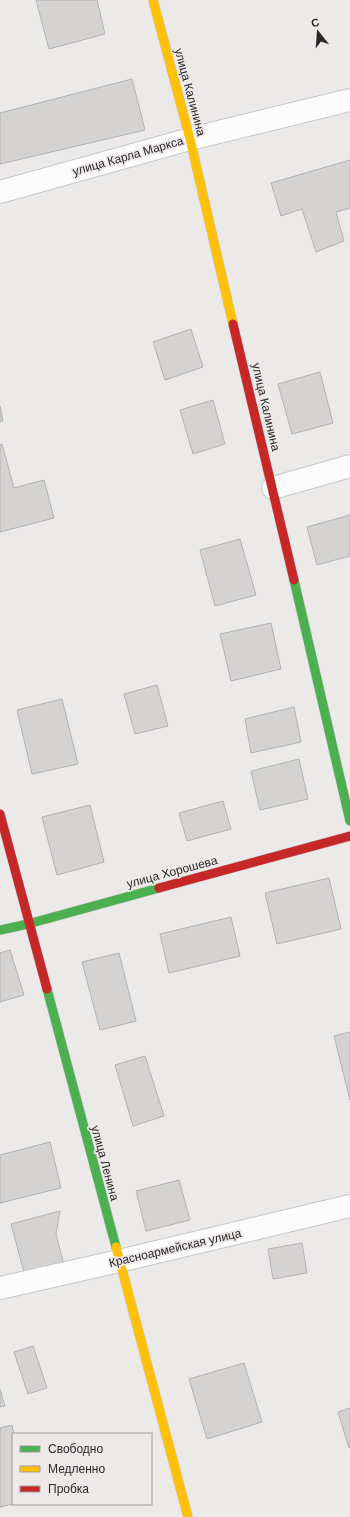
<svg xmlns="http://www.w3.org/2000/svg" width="350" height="1517" font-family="'DM Sans',sans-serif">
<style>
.building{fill:#d4d3d2;stroke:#b2b1b0}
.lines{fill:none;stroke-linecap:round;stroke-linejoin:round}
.street-casing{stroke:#c7c6c5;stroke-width:24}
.fast-casing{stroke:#c7c6c5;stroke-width:10}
.slow-casing{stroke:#c7c6c5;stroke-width:10}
.jam-casing{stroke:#c7c6c5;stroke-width:10}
.street{stroke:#fcfcfc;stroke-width:22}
.fast{stroke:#4caf50;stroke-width:9}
.slow{stroke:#ffc107;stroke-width:9}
.jam{stroke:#c62828;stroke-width:9}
.labels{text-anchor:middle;stroke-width:3.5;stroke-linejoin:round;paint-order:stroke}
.street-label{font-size:12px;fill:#292827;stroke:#ede9e8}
</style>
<rect width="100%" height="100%" fill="#eceae9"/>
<g class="building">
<path d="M36,0H97L105,34L49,49Z"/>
<path d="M132,79L145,130L0,164V113Z"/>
<path d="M350,160V208L336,212L344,241L316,252L302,209L281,216L271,183Z"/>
<path d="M191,329L203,367L165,380L153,342Z"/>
<path d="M320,372L333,423L292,434L278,384Z"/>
<path d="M213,400L225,444L193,454L180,410Z"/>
<path d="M0,406L3,421L0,422Z"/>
<path d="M2,444L14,488L44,480L54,518L0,532V445Z"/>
<path d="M350,515V556L317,565L307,527Z"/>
<path d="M240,539L256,595L215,606L200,550Z"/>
<path d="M271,623L281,669L231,681L220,634Z"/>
<path d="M157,685L168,726L135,734L124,694Z"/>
<path d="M62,699L78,764L32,774L17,710Z"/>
<path d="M294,707L301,742L251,753L245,719Z"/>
<path d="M299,759L308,799L260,810L251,771Z"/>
<path d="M223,801L231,829L187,841L179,813Z"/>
<path d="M90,805L104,862L57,875L42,817Z"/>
<path d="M329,878L341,929L277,944L265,893Z"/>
<path d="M231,917L240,956L169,973L160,934Z"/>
<path d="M10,950L24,995L0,1002V953Z"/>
<path d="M119,953L136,1021L100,1030L82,962Z"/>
<path d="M350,1032V1100L334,1036Z"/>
<path d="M145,1056L164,1116L133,1126L115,1065Z"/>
<path d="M50,1142L61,1188L0,1203V1155Z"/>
<path d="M179,1180L190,1220L146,1231L136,1191Z"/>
<path d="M60,1211L56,1234L63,1262L24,1272L11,1224Z"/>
<path d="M302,1243L307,1273L273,1279L268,1249Z"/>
<path d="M33,1346L47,1388L28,1394L14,1352Z"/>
<path d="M244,1363L262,1422L207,1439L189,1379Z"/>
<path d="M0,1389L5,1406L0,1407Z"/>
<path d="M350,1408V1448H349L338,1412Z"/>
<path d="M12,1425L14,1434H13V1504L0,1507V1428Z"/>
</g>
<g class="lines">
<g class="street-casing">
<g id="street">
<path d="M0,192L190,139L350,100"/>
<path d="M273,488L350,466"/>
<path d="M0,1288L119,1261L350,1206"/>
</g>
</g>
<g class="fast-casing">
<g id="fast">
<path d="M294,580L350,821"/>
<path d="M0,930L28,924L159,888"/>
<path d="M47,989L116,1247"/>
</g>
</g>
<g class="slow-casing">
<g id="slow">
<path d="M153,0L190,139L233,324"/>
<path d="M116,1247L188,1517"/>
</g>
</g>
<g class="jam-casing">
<g id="jam">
<path d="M233,324L294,580"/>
<path d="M0,814L47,989"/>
<path d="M159,888L350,836"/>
</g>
</g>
<use href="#street" class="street"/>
<use href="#fast" class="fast"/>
<use href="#slow" class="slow"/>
<use href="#jam" class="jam"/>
</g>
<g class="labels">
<g class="street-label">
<text transform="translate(190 92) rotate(75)" y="4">улица Калинина</text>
<text transform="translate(128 156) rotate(-16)" y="4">улица Карла Маркса</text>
<text transform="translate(266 407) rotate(77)" y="4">улица Калинина</text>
<text transform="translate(172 872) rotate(-15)" y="4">улица Хорошева</text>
<text transform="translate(105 1163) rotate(75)" y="4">улица Ленина</text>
<text transform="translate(175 1248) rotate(-13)" y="4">Красноармейская улица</text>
</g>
</g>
<rect x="12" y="1433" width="140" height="72" fill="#ede9e8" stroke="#9f9c9b"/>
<rect x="20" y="1446" width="20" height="6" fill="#4caf50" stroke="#9f9c9b"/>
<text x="48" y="1453" font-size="12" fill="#292827">Свободно</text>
<rect x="20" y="1466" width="20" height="6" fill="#ffc107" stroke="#9f9c9b"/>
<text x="48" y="1473" font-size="12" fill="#292827">Медленно</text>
<rect x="20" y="1486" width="20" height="6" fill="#c62828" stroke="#9f9c9b"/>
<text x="48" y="1493" font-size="12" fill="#292827">Пробка</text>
<g transform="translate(318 32) rotate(343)" stroke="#ede9e8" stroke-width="3" paint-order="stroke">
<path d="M0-3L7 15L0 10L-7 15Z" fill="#292827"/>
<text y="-6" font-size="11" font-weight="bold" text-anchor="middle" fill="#292827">С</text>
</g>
</svg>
